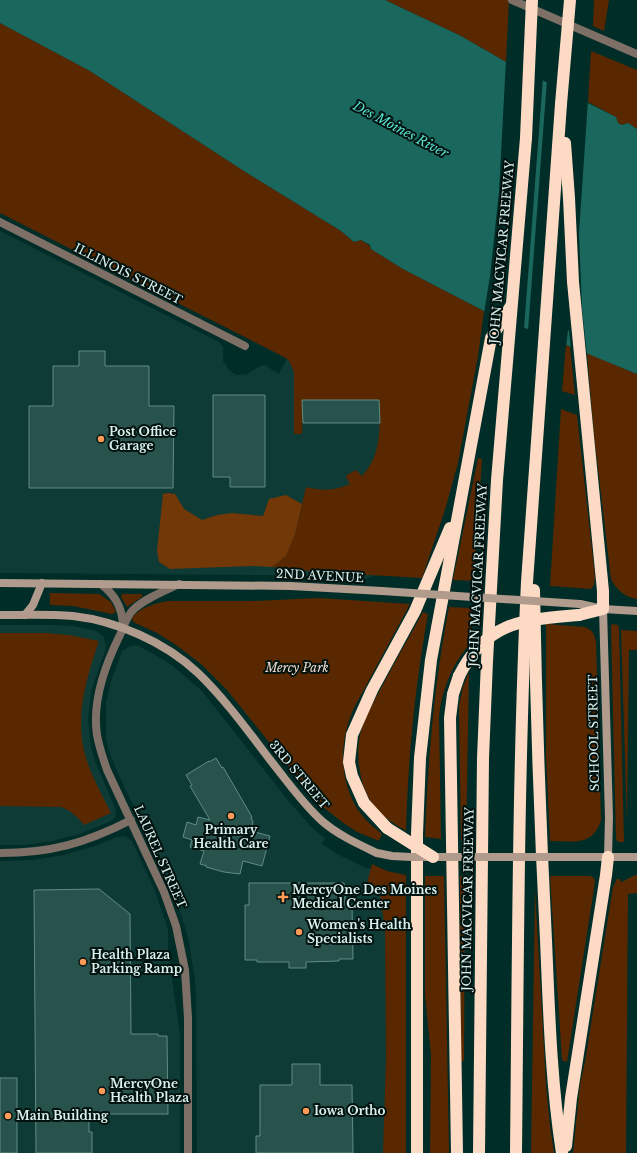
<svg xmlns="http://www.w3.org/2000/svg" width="637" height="1153" font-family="'Libre Baskerville',serif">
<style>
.built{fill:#0e3b36}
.green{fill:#5a2800}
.forest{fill:#723807}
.water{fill:#1a675e}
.pier{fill:#002d27}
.building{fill:#28534d;stroke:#608c85}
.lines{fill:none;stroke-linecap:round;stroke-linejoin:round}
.minor{stroke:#7e7067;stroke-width:8}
.secondary{stroke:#b19b8d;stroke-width:8}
.motorway{stroke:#fddac4;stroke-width:12}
.secondary-bridge{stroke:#b19b8d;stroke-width:8}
.motorway-bridge{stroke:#fddac4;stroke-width:12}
.poi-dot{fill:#fe9b58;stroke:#02120f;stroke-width:1.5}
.labels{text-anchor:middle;stroke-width:4;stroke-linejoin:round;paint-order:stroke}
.street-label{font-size:12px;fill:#d9f0ec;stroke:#02120f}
.poi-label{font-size:12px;font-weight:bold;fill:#d9f0ec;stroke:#02120f;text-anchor:start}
.park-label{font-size:12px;font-style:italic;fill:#efd9cb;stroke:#02120f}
.water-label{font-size:13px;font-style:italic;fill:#58e3d1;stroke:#02120f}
</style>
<rect width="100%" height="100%" fill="#002d27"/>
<g class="built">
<path d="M0,231L219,342L223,347V361L229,370L233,373L237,375L247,374L260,366L265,365L279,374L295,344L431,415L376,575L365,579L269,575L0,573Z"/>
<path d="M0,625H51L74,626L96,631L104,637L106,648L91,691L88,719L91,747L95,761L116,810L115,817L111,821L80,834L52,841L24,845H0Z"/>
<path d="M137,645L157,656L173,666L202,691L287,799L313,829L325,838L322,844L337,854L364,867L388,874L397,1153H197L196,999L195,980L189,942L184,924L172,888L116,769L108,748L106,737V703L111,681L122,651L130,646Z"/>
<path d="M125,836L132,841L155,891L168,929V950L180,1035V1153H0V861L33,860L64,855L94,846L117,837Z"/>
</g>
<g class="green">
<path d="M385,0H509L506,62L461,36Z"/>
<path d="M594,0H609L604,31L593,26Z"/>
<path d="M0,23L90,71L247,173L341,231L354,242L361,240L370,246L371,249L403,269L484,311L478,356L458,463L445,510L422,578L318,572L272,567L286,556L295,534L306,487C322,491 335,491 350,484L346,477L347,475L356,470L362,476C382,455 380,427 379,400H303L302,434H294V372L289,361L286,358L0,213Z"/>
<path d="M591,51L637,70V129L628,123L622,125L618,123L616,117L588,102Z"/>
<path d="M566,345L570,346L575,395L562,391Z"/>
<path d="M587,353L637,374V599C625,598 616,589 611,579L594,434Z"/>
<path d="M561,409L577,415L595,577L594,585L591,589L550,586Z"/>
<path d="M478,458L482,459L474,581L453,580Z"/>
<path d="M50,593L99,594L111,602L116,612L112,614L73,606L50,605Z"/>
<path d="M122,594H141L143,596L127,607L121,597Z"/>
<path d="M319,598L410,604L355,706C339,739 338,778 358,810C364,819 373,827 382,834L379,841L357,832L342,822L318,803L227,690L201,664L176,645L157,633L133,622L132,618C140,607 156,603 169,601H255Z"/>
<path d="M449,607L472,608L471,643C452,663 442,690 439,717L441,839L425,837C428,760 434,683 449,607Z"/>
<path d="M423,612L428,614C415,686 408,758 406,831C397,825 387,820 379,812C360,793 354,756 361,731C367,713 377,696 386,679C398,656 411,634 423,612Z"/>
<path d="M546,624L585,627C592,630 594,633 596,641L601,820C593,847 573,841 550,841L546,754Z"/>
<path d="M612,624L618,625L619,629L624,842H618L616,839L611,627Z"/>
<path d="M621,630L637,631V650H629L627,824Z"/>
<path d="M0,633H46L69,635L99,641C86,679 74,718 86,758C92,777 102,795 111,813L84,825C77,816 71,811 61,807L0,806Z"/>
<path d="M469,672L466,841H461L459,706L463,687Z"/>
<path d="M372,864L387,871L406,875V1153H383L386,1058L385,929L379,888L367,883Z"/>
<path d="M637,875V893L628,894L626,1153H573L580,1085L585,1062L613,887L617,879H620L621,882C626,881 630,876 637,875Z"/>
<path d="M425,876H444L449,1153H430L431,1055L425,995Z"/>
<path d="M460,876H465L464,1061H461Z"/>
<path d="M550,876H590L594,878L595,882L567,1062L562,1060Z"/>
<path d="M535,890L546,1085L550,1126L554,1153H531Z"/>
</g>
<path class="forest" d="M168,493L175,494L184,509L202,520L217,515L232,513L263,516L269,499L286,495L302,504L295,534L286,556L272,567L252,566L170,569L159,562L157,551L163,494Z"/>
<path class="water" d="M0,0H385L461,36L506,62L616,117L618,123L622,125L628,123L637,129V374L484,311L403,269L371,249L370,245L361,240L354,242L341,231L247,173L90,71L0,23Z"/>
<g class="pier">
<path d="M506,60L543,78L524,329L484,313L490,276L499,192Z"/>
<path d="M547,80L588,100L579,233L582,308L587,355L571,349L569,331L568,330L566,347L528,331Z"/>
</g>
<g class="building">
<path d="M79,351H105V366H149V406H174L173,488H29V406H53V366H79Z"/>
<path d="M213,395H265V487H230V477H213Z"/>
<path d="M302,400H379L380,423H303Z"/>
<path d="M216,758L222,768L223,767L252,817L251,818L253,822L251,831L270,836L262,866L243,861L240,874L224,872L206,867L207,866L200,864L204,851L190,847L192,840L183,837L187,822L196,825L198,817L210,820L190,786L192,785L186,775L209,761V762Z"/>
<path d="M249,883H344V885H345V905H352L353,959H339V961L306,962V968H289V962H257V960H245V905H249Z"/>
<path d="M99,889L130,914L131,1034H158V1036H167L168,1114H89V1132H92V1153H36L34,890Z"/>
<path d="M292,1064H320V1085H352L353,1153H256V1136H260V1085H292Z"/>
<rect x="0" y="1078" width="17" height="75"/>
</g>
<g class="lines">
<g class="minor">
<path d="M512,0L637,54"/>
<path d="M0,222L245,346"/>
<path d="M101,584C115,595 122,607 123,625"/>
<path d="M179,584C164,591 146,598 134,609C126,616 124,627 120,635C105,665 92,702 97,735C99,747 103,758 107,770L164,892L176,926L185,970L188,1018V1153"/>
<path d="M0,853C51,853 86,843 131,820"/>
</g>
<g class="secondary">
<path d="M0,583L291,586L382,591"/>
<path d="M580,604L603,609L637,611"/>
<path d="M603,609L609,817L608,857"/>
<path d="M0,615C24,615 49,614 73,616C117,621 165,642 198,673C225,699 248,731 271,761C287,781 303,804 322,821C338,835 358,844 377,853"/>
<path d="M25,615L33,605L42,583"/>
<path d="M562,857H637"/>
</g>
<g class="motorway">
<path d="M565,143L569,198L573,282L603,591V609L579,615"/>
<path d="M534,590C536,707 540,823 546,940C549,1011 551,1082 562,1153"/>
<path d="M387,828L364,803L352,776L349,762L352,735L372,690L415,611L450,528"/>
<path d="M566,1146L571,1098L606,875L608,857"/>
<path d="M417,1153V834L420,758L431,660L491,338L511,306"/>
<path d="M457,1153L450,718L453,694L459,676"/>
<path d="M479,1153L483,758L487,661L497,480L526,138"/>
<path d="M516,1153C518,963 518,772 527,582L561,104"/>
</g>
<g class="secondary-bridge">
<path d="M382,591L580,604"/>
<path d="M377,853L392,856L411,857H562"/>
</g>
<g class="motorway-bridge">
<path d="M561,104L570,0"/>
<path d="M526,138L532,0"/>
<path d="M459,676C487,620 524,620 579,615"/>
<path d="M387,828L433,857"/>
</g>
</g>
<g class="poi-dot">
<circle cx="101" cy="439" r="4"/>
<circle cx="231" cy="816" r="4"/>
<path d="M281 891h4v4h4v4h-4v4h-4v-4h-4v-4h4z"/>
<circle cx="299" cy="932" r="4"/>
<circle cx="83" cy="962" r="4"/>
<circle cx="102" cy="1091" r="4"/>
<circle cx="306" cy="1111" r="4"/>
<circle cx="8" cy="1116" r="4"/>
</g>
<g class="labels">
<g class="street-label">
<text transform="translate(502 252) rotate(-85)" y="4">JOHN MACVICAR FREEWAY</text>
<text transform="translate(128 274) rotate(27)" y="4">ILLINOIS STREET</text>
<text transform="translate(478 575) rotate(-87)" y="4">JOHN MACVICAR FREEWAY</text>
<text transform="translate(320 576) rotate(3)" y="4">2ND AVENUE</text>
<text transform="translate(594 733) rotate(-91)" y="4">SCHOOL STREET</text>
<text transform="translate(299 775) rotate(50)" y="4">3RD STREET</text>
<text transform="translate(160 857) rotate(66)" y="4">LAUREL STREET</text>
<text transform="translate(468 899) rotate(-89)" y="4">JOHN MACVICAR FREEWAY</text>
</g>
<g class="poi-label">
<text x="109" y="436">Post Office<tspan x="109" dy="14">Garage</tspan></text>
<text x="231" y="834" text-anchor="middle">Primary<tspan x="231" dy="14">Health Care</tspan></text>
<text x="292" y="894">MercyOne Des Moines<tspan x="292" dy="14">Medical Center</tspan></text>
<text x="307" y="929">Women's Health<tspan x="307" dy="14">Specialists</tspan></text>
<text x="91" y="959">Health Plaza<tspan x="91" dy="14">Parking Ramp</tspan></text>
<text x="110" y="1088">MercyOne<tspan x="110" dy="14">Health Plaza</tspan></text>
<text x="314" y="1115">Iowa Ortho</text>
<text x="16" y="1120">Main Building</text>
</g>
<g class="park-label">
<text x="297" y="672">Mercy Park</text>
</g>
<g class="water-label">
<text transform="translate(401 129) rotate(28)" y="5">Des Moines River</text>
</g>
</g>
</svg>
